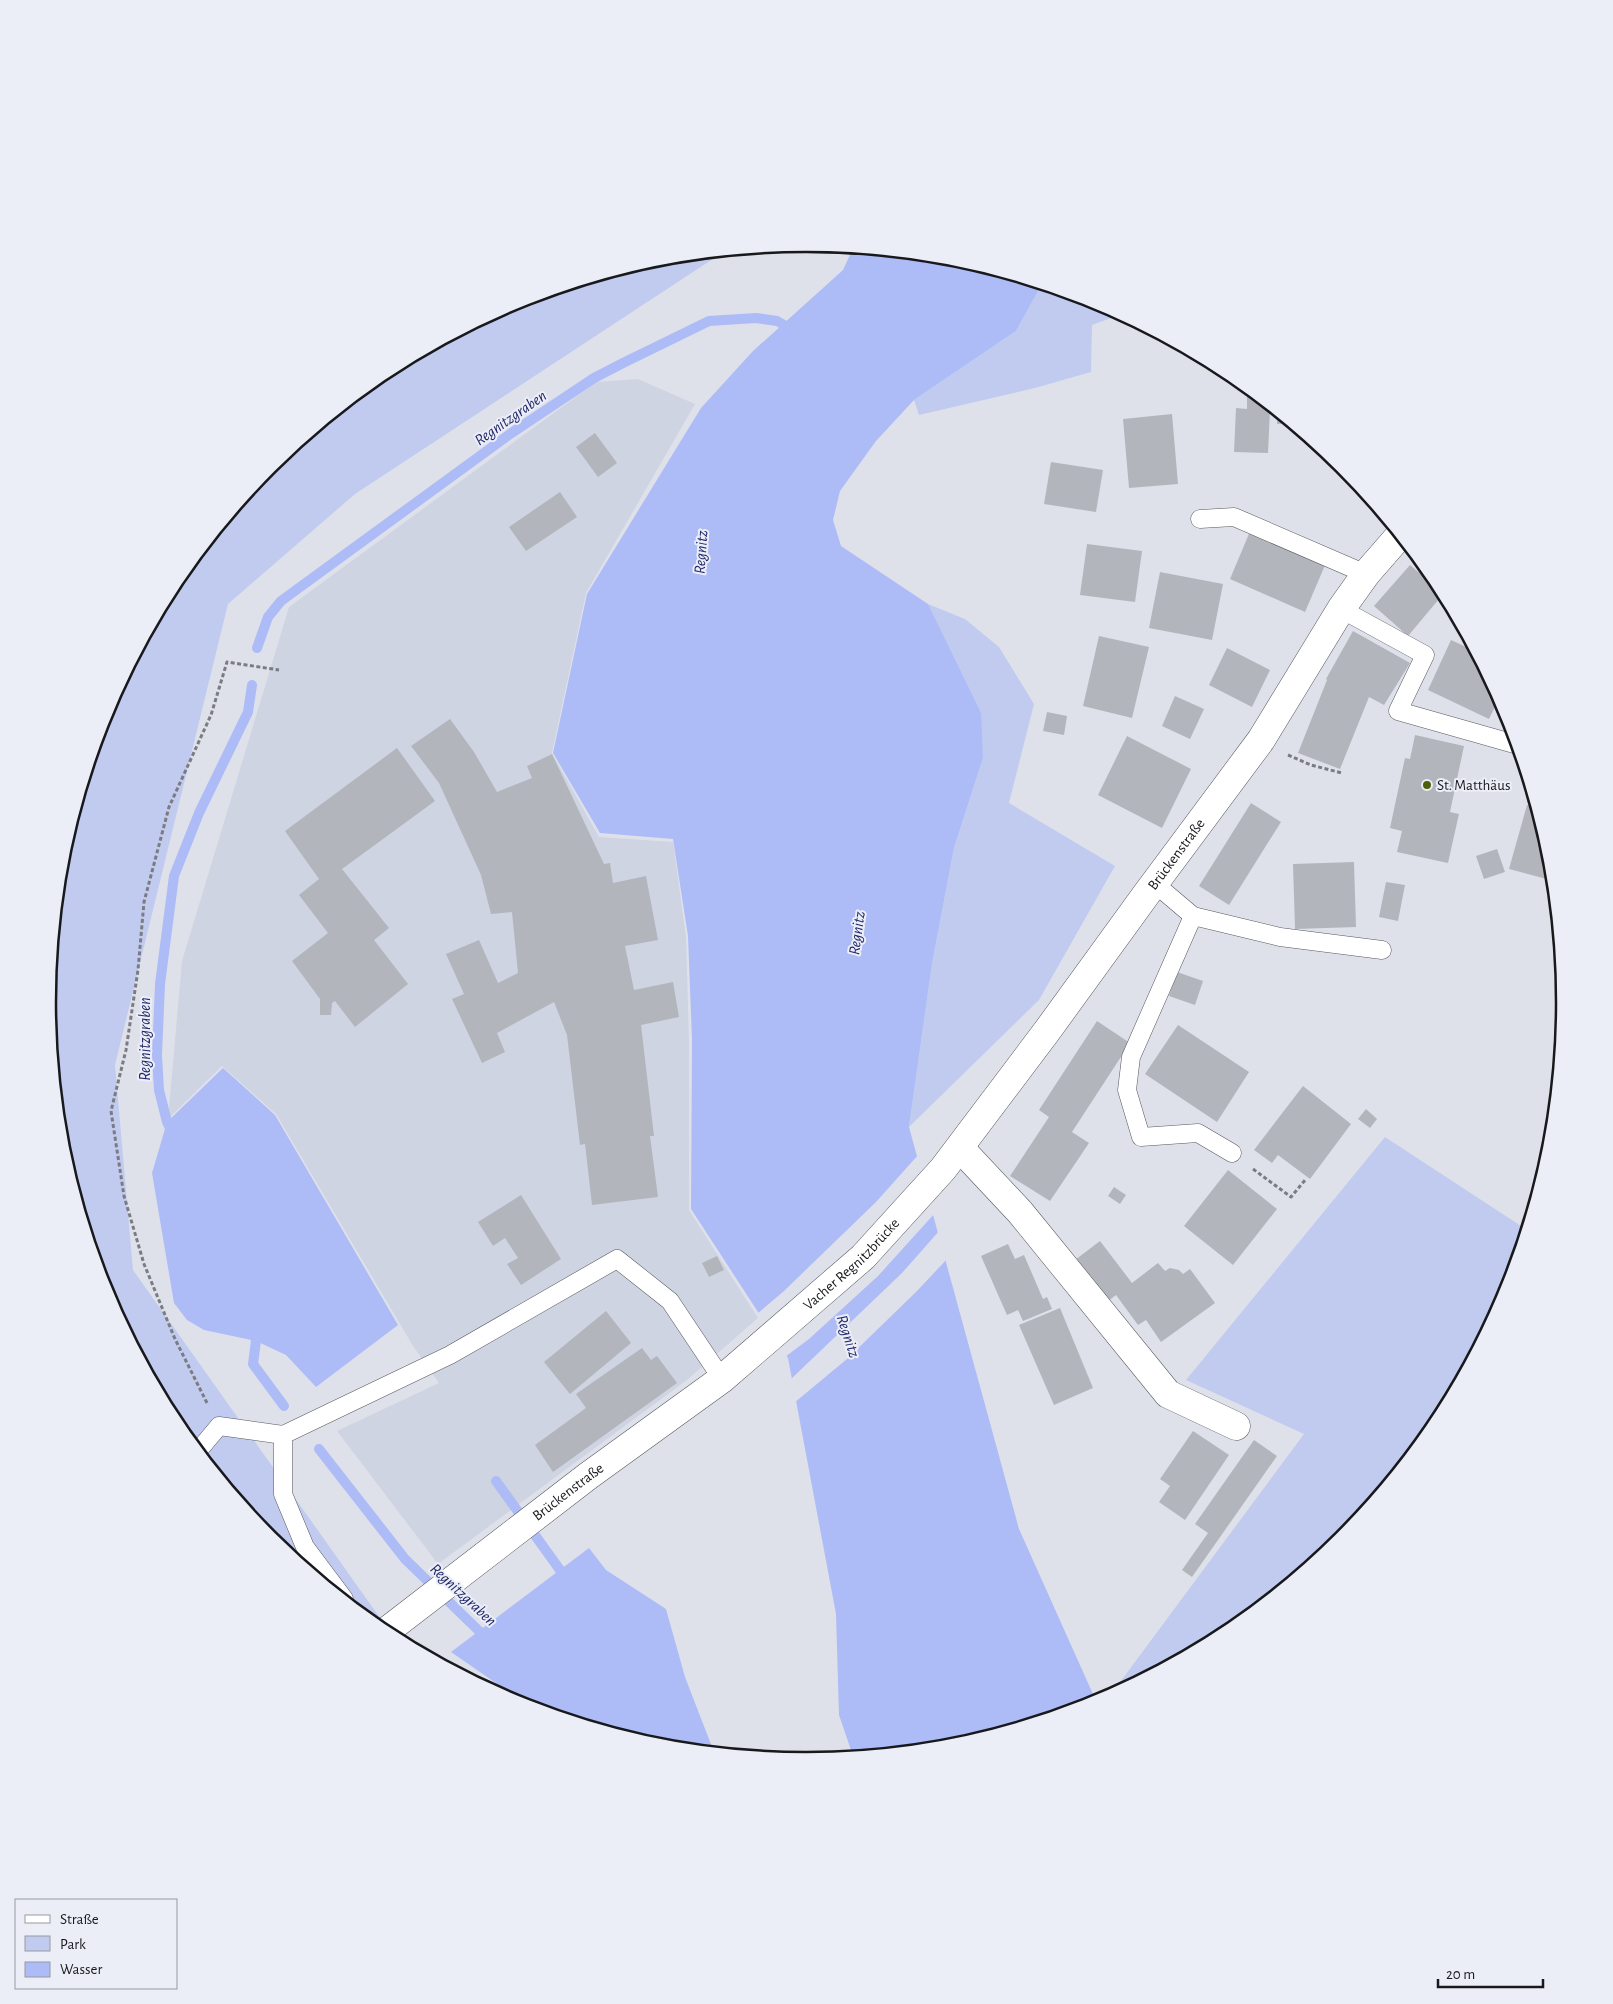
<svg xmlns="http://www.w3.org/2000/svg" width="1613" height="2004" font-family="'Alegreya Sans',sans-serif">
<style>
.built{fill:#cfd4e3}
.green{fill:#c1cbf0}
.water{fill:#adbcf6}
.pier{fill:#dfe1ea}
.lines{fill:none;stroke-linecap:round;stroke-linejoin:round}
.stream{stroke:#adbcf6;stroke-width:10}
.building{fill:#b3b5bd}
.lane-casing{stroke:#56585f;stroke-width:19}
.street-casing{stroke:#56585f;stroke-width:29}
.secondary-casing{stroke:#56585f;stroke-width:29}
.path{stroke:#7a7c81;stroke-width:3;stroke-dasharray:4 2.5;stroke-linecap:butt}
.lane{stroke:#fff;stroke-width:18}
.street{stroke:#fff;stroke-width:28}
.secondary{stroke:#fff;stroke-width:28}
.poi-dot{fill:#4c610a;stroke:#eceef7;stroke-width:2}
.labels{text-anchor:middle;stroke-width:4;stroke-linejoin:round;paint-order:stroke}
.poi-label{font-size:15px;fill:#18191c;stroke:#eceef7;text-anchor:start}
.street-label{font-size:15px;fill:#18191c;stroke:#eceef7}
.water-label{font-size:16px;font-style:italic;fill:#202769;stroke:#eceef7}
.rim{fill:none;stroke:#18191c;stroke-width:2.5}
</style>
<rect width="100%" height="100%" fill="#dfe1ea"/>
<path class="built" d="M638,379L695,404L586,593L552,753L599,837L673,842L686,937L689,1040V1210L758,1318L687,1380L438,1564L337,1431L439,1383L413,1346L276,1114L222,1066L168,1119L182,961L289,607L596,382Z"/>
<g class="green">
<path d="M725,251L355,494L228,604L115,1065L133,1270L395,1639L385,1633L270,1538L175,1423L105,1292L62,1150L48,1002L62,854L105,711L176,580L270,465L385,371L516,301L659,258Z"/>
<path d="M1042,284L1097,301L1122,314L1092,325L1091,372L1035,388L919,415L914,400L1016,331Z"/>
<path d="M928,604L965,619L999,647L1034,704L1009,803L1115,866L1039,1000L909,1127L932,964L954,848L983,758L951,655Z"/>
<path d="M1385,1137L1527,1230L1508,1293L1437,1424L1343,1539L1228,1633L1109,1697L1304,1434L1186,1380Z"/>
</g>
<g class="water">
<path d="M853,248L955,258L1042,284L1016,331L914,400L876,441L840,491L833,520L841,546L928,604L981,713L983,758L954,848L932,964L909,1127L1019,1529L1097,1703L954,1746L853,1756L839,1715L836,1614L788,1358L691,1209L692,1040L688,936L673,839L600,833L553,753L587,594L701,408L753,351L843,270Z"/>
<path d="M223,1068L275,1115L398,1325L316,1387L286,1355L256,1341L204,1330L187,1320L174,1303L152,1173L167,1122Z"/>
<path d="M589,1548L606,1570L666,1609L685,1677L714,1752L658,1746L532,1708L451,1652Z"/>
</g>
<g class="pier">
<path d="M919,1154L935,1213L878,1276L809,1339L785,1357L757,1314L784,1291L876,1202Z"/>
<path d="M940,1230L948,1258L917,1291L847,1359L794,1403L790,1380L902,1273Z"/>
</g>
<g class="lines">
<g class="stream">
<path d="M257,648L268,617L281,601L510,434L594,378L623,363L709,321L756,318L777,321L793,330"/>
<path d="M173,1134L167,1122L159,1090L157,1055L160,984L174,876L199,813L248,712L252,685"/>
<path d="M253,1329L256,1341L253,1364L284,1406"/>
<path d="M319,1449L405,1559L479,1631L490,1639"/>
<path d="M496,1481L560,1570L565,1581"/>
</g>
</g>
<g class="building">
<path d="M1247,387L1276,410H1270L1268,453L1234,452L1236,408L1247,409Z"/>
<path d="M1277,411L1291,423L1299,429L1292,430L1291,423L1277,424Z"/>
<path d="M1172,414L1178,484L1129,488L1123,419Z"/>
<path d="M595,433L617,463L598,477L576,447Z"/>
<path d="M1051,462L1103,470L1096,512L1044,504Z"/>
<path d="M560,492L577,517L526,551L509,527Z"/>
<path d="M1251,529L1326,563L1305,612L1230,579Z"/>
<path d="M1087,544L1142,551L1135,602L1080,595Z"/>
<path d="M1410,565L1424,577L1429,570L1444,593L1408,636L1374,606Z"/>
<path d="M1160,572L1223,584L1212,640L1149,628Z"/>
<path d="M1353,631L1410,663L1384,705L1369,697L1340,769L1298,753L1327,680L1326,679Z"/>
<path d="M1099,636L1149,647L1132,718L1083,706Z"/>
<path d="M1451,640L1475,651L1500,696L1489,719L1428,690Z"/>
<path d="M1227,648L1270,670L1252,707L1209,685Z"/>
<path d="M1175,696L1204,709L1190,739L1162,726Z"/>
<path d="M1047,712L1067,716L1064,735L1043,731Z"/>
<path d="M450,719L474,752L497,792L532,778L527,766L552,754L604,864L610,863L613,883L646,876L658,940L625,946L634,990L673,982L679,1017L641,1025L654,1136H650L658,1197L592,1205L585,1144L580,1145L567,1035L554,1002L497,1033L505,1052L482,1063L452,999L464,994L446,954L479,940L498,983L518,973L512,912L491,914L481,875L439,783L411,746Z"/>
<path d="M1415,735L1464,746L1450,812L1459,814L1448,863L1397,852L1402,831L1390,828L1405,758L1410,759Z"/>
<path d="M1127,736L1191,769L1162,828L1098,795Z"/>
<path d="M397,748L435,801L342,869L389,928L374,940L408,984L355,1027L335,1001L332,1003L331,1015H320V999L292,961L328,933L299,895L319,879L285,831Z"/>
<path d="M1251,803L1281,822L1229,905L1199,886Z"/>
<path d="M1527,805L1537,808L1551,854L1554,881L1509,869Z"/>
<path d="M1497,849L1505,872L1484,879L1476,856Z"/>
<path d="M1354,862L1356,927L1295,929L1293,864Z"/>
<path d="M1386,882L1405,885L1398,921L1379,917Z"/>
<path d="M1177,972L1203,981L1195,1005L1169,996Z"/>
<path d="M1097,1021L1130,1043L1072,1132L1089,1143L1050,1201L1010,1176L1049,1117L1039,1110Z"/>
<path d="M1178,1025L1249,1072L1217,1122L1145,1074Z"/>
<path d="M1303,1086L1351,1124L1310,1179L1278,1155L1272,1163L1254,1150Z"/>
<path d="M1366,1109L1377,1119L1370,1128L1358,1119Z"/>
<path d="M1228,1170L1277,1209L1233,1265L1184,1226Z"/>
<path d="M1114,1187L1126,1195L1120,1204L1108,1196Z"/>
<path d="M521,1195L561,1259L521,1285L507,1264L518,1258L505,1238L493,1246L478,1222Z"/>
<path d="M1100,1241L1132,1283L1158,1263L1165,1271L1170,1268L1179,1270L1183,1274L1190,1269L1215,1303L1161,1342L1146,1320L1138,1325L1116,1295L1107,1302L1075,1260Z"/>
<path d="M1008,1244L1015,1259L1024,1255L1043,1299L1047,1297L1052,1309L1023,1321L1018,1310L1007,1315L981,1256Z"/>
<path d="M717,1256L724,1270L709,1277L702,1263Z"/>
<path d="M1060,1308L1093,1388L1054,1405L1019,1325Z"/>
<path d="M606,1311L631,1343L570,1394L544,1362Z"/>
<path d="M642,1348L651,1360L657,1356L677,1383L553,1472L535,1445L586,1408L576,1394Z"/>
<path d="M1193,1431L1229,1455L1185,1520L1159,1502L1170,1486L1160,1479Z"/>
<path d="M1254,1440L1277,1456L1192,1577L1182,1570L1208,1533L1195,1524Z"/>
</g>
<g class="lines">
<g class="lane-casing">
<g id="lane">
<path d="M1200,519L1234,517L1366,574"/>
<path d="M1341,609L1425,655L1398,711L1518,745"/>
<path d="M1154,883L1193,916L1280,937L1382,950"/>
<path d="M1193,916L1131,1057L1127,1090L1141,1137L1198,1133L1232,1153"/>
<path d="M198,1451L219,1426L283,1435"/>
<path d="M344,1599L305,1547L283,1494V1435L450,1355L617,1259L670,1301L722,1379"/>
</g>
</g>
<g class="street-casing">
<path id="street" d="M960,1148L1020,1212L1168,1394L1236,1426"/>
</g>
<g class="secondary-casing">
<g id="secondary">
<path id="s1" d="M384,1633L588,1476L722,1379L863,1257L943,1169L1047,1031L1145,896L1261,740L1341,609L1366,574L1400,535"/>
</g>
</g>
<g class="path">
<path d="M1288,755L1311,765L1342,773"/>
<path d="M1253,1169L1291,1197L1306,1179"/>
<path d="M207,1403L175,1339L144,1264L124,1196L111,1111L126,1050L138,970L144,902L169,807L211,715L227,662L279,670"/>
</g>
<use href="#lane" class="lane"/>
<use href="#street" class="street"/>
<use href="#secondary" class="secondary"/>
</g>
<circle class="poi-dot" cx="1427" cy="785" r="5"/>
<g class="labels">
<g class="poi-label">
<text x="1437" y="790">St. Matthäus</text>
</g>
<g class="street-label">
<text dy="5" stroke="none"><textPath href="#s1" startOffset="1120">Brückenstraße</textPath></text>
<text dy="5" stroke="none"><textPath href="#s1" startOffset="596">Vacher Regnitzbrücke</textPath></text>
<text dy="5" stroke="none"><textPath href="#s1" startOffset="232">Brückenstraße</textPath></text>
</g>
<g class="water-label">
<text transform="translate(510 417) rotate(-35)" y="6">Regnitzgraben</text>
<text transform="translate(700 552) rotate(-86)" y="6">Regnitz</text>
<text transform="translate(856 933) rotate(-82)" y="6">Regnitz</text>
<text transform="translate(144 1039) rotate(-90)" y="6">Regnitzgraben</text>
<text transform="translate(849 1336) rotate(72)" y="6">Regnitz</text>
<text transform="translate(464 1594) rotate(43)" y="6">Regnitzgraben</text>
</g>
</g>
<path d="M0 0H1613V2004H0ZM56 1002a750 750 0 1 1 1500 0a750 750 0 1 1-1500 0Z" fill="#eceef7" fill-rule="evenodd"/>
<path class="rim" d="M56 1002a750 750 0 1 1 1500 0a750 750 0 1 1-1500 0Z"/>
<rect x="15" y="1899" width="162" height="90" fill="#eceef7" stroke="#97999f"/>
<rect x="25" y="1915" width="25" height="8" fill="#ffffff" stroke="#97999f"/>
<text x="60" y="1924" font-size="15" fill="#18191c">Straße</text>
<rect x="25" y="1936" width="25" height="15" fill="#c1cbf0" stroke="#97999f"/>
<text x="60" y="1949" font-size="15" fill="#18191c">Park</text>
<rect x="25" y="1962" width="25" height="15" fill="#adbcf6" stroke="#97999f"/>
<text x="60" y="1974" font-size="15" fill="#18191c">Wasser</text>
<path d="M1438 1979v8h105v-8" fill="none" stroke="#18191c" stroke-width="2.5"/>
<text x="1446" y="1979" font-size="15" fill="#18191c" stroke="#eceef7" stroke-width="4" paint-order="stroke">20 m</text>
</svg>
